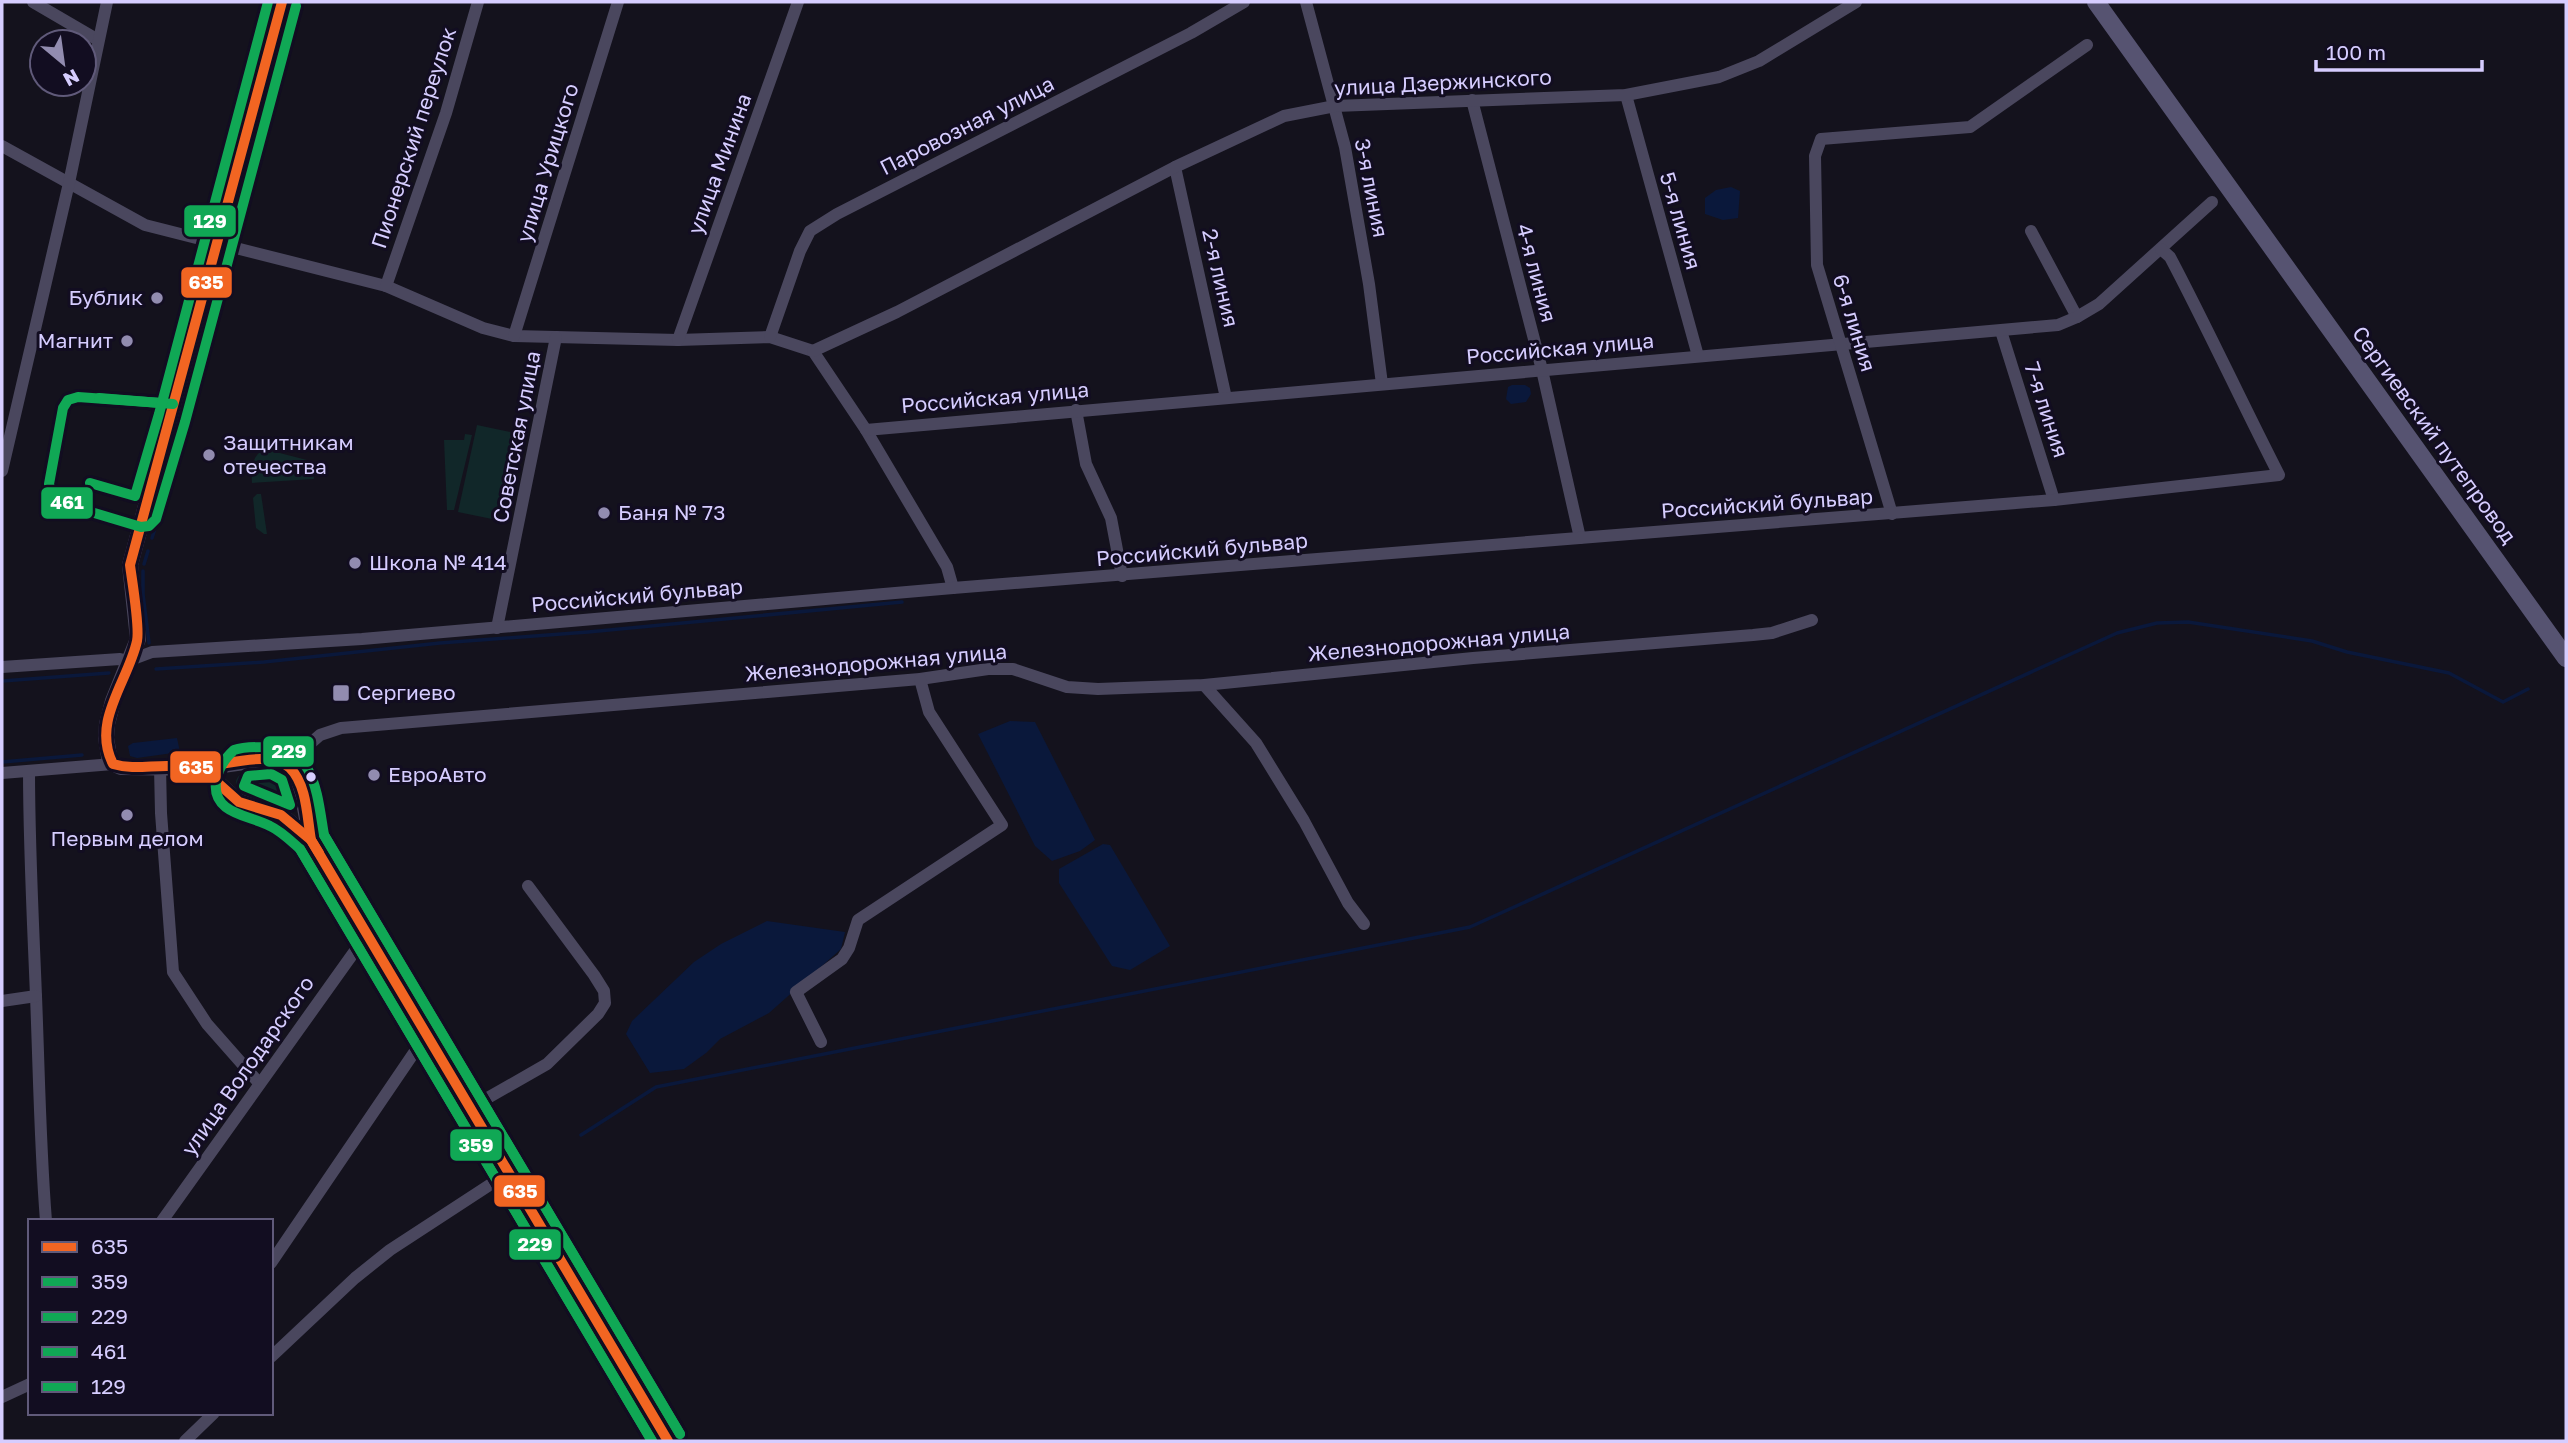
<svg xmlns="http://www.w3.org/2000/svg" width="2568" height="1443" font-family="'Golos Text',sans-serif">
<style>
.green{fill:#112729}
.water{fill:#0a183b}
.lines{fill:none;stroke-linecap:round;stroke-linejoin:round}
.stream{stroke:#0a183b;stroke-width:3.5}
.minor{stroke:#4a475e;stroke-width:12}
.tertiary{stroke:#4a475e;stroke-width:16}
.secondary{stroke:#565371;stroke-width:18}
.bus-1-casing{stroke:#120d21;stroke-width:16}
.bus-2-casing{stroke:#120d21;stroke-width:16}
.bus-3-casing{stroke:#120d21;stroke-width:16}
.bus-4-casing{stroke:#120d21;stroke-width:16}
.bus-5-casing{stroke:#120d21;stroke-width:16}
.bus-1{stroke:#f26522;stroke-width:10}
.bus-2{stroke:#10a855;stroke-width:10}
.bus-3{stroke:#10a855;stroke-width:10}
.bus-4{stroke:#10a855;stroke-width:10}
.bus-5{stroke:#10a855;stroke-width:10}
.poi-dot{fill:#928cb0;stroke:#120d21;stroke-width:2.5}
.bus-dot{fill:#d6cdff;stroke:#120d21;stroke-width:2.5}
.labels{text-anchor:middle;stroke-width:6;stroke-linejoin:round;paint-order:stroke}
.street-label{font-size:21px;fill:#d6cdff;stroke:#120d21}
.poi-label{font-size:21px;fill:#d6cdff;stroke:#120d21;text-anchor:start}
.line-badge{stroke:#120d21;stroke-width:2.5}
.badge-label{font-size:19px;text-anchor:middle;font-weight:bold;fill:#fff}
</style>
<rect width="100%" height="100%" fill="#14121d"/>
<g class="green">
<path d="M477,425L515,433L497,520L458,512Z"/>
<path d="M465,434L472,435L454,510H447L444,440H464Z"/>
<path d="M264,449L307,460L313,466L314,479L252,483C251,469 251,457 264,449Z"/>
<path d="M257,494H261L267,534H264L256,528L253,498Z"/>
<path d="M256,769H270L282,779L281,791C251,817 211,776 256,769Z"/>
</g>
<g class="water">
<path d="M1731,187L1740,191L1738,218L1723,220L1705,214V198L1716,190Z"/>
<path d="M1512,385H1525L1530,388L1531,394L1526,402L1511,404L1506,399L1508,387Z"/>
<path d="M1010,721L1035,722L1095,840L1080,851L1052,861L1035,846L978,734Z"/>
<path d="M177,738L180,752L137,758L130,756L128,746L133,743Z"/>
<path d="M1103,844L1110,845L1170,946L1130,970L1112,966L1059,883V869Z"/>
<path d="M767,921L845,932L841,949L769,1013L720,1039L706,1053L684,1069L650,1073L626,1034L632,1021L694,962L721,944Z"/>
</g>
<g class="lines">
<g class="stream">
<path d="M152,538L177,458"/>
<path d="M144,564L148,551"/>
<path d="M143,571V594L149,643"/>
<path d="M156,669L264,662L440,643L588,632L902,602"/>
<path d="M2,681L109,673"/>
<path d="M2,762L82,755"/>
<path d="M581,1135L656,1087L1470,927L2117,633L2157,623L2188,622L2312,641L2347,652L2449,673L2503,702L2528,689"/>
</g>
<g class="minor">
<path d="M33,2L98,40"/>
<path d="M1306,2L1345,147L1369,284L1382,384"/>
<path d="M1626,95L1698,356"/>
<path d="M1472,100L1542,370L1580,538"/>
<path d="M2,146L145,225L386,286L483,328L514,336L678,340L770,337L813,351L866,430L947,567L953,588"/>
<path d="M1175,167L1226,398"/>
<path d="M2031,231L2077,317"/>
<path d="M386,286L446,113L478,2"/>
<path d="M2001,331L2054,500"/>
<path d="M514,336L618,2"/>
<path d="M770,337L800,251L810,231L837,214L1191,33L1244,2"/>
<path d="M678,340L798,2"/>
<path d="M813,351L897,312L1175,167L1284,116L1335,106L1626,95L1719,77L1759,61L1856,2"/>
<path d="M1076,410L1086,464L1111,518L1122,576"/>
<path d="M866,430L2058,325L2077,317L2099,304L2212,202"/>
<path d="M2,471L69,183L107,2"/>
<path d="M1892,514L1817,265L1815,156L1821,139L1970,127L2087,45"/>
<path d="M497,628L556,337"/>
<path d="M2,667L120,659L128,661L152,652L362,639L953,588L2054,500L2279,475C2242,403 2208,329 2170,257L2161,249"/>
<path d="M1204,685L1256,743L1304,821L1348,903L1364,924"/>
<path d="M287,764L320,735L341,728L920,679L988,669H1013L1067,687L1098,689L1204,685L1473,658L1753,635L1772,633L1812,620"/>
<path d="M160,767L161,813L173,972L207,1024L259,1083"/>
<path d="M29,771C29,846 33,921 36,996C39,1071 40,1146 46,1221"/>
<path d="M2,773L113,764"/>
<path d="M2,1001L36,996"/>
<path d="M821,1042L796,992L842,959L849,948L858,920L1002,825L929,712L920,679"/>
<path d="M470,1108L547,1064L598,1014L605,1003L604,991L594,975L528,886"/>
<path d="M162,1221L362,941L368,937"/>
<path d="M271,1263L426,1035"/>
<path d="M271,1357L355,1278L390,1250L508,1173"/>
<path d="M2,1397L30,1384"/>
<path d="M185,1441L214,1413"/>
</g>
<g class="tertiary">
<path d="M282,2L130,565L138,639L113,701L107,724L106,738L110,762L121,767L201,768L259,760H273L287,764L294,773L303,797L311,840"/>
<path d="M201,768L239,802L281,815L311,840L668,1441"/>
<path d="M268,809C284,806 292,798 298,782"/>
</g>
<path class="secondary" d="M2096,2L2566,658"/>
<g class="bus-1-casing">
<g id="bus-1">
<path d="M282,2L130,565C132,581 140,627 137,641C128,682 91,721 113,764C133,770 152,765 172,766C182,766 191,768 200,767C223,766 271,749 290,768C307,785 307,817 311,840L668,1441"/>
<path d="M179,767L201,768L239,802L281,815L311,840L319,853"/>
</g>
</g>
<g class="bus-2-casing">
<g id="bus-2">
<path d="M271,774L282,780L290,805L244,786L248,776Z"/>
<path d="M324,835L680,1434"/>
<path d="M300,849L652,1441"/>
</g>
</g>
<g class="bus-3-casing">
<path id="bus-3" d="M652,1441L300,849C291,841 281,831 270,826C249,815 212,814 216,782C218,769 224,759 234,750C243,747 252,747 262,747C315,743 317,794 324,835L680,1434"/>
</g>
<g class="bus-4-casing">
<path id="bus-4" d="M161,403L78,397L68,400L63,408L49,484L52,496L81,509L141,527L149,526L156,519L185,422L296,6"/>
</g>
<g class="bus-5-casing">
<g id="bus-5">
<path d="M99,398L173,404"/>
<path d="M90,483L135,496L159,414L268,2"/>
</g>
</g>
<use href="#bus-1" class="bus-1"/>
<use href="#bus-2" class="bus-2"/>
<use href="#bus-3" class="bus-3"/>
<use href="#bus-4" class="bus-4"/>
<use href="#bus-5" class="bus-5"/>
</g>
<g class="poi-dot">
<circle cx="157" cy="298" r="7"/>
<circle cx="127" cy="341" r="7"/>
<circle cx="209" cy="455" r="7"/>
<circle cx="604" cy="513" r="7"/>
<circle cx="355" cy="563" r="7"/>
<rect x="332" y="684" width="18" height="18" rx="3.5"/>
<circle cx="374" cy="775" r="7"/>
<circle cx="127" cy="815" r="7"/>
</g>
<circle class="bus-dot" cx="311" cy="777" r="6"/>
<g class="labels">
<g class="street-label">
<text transform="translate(1443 83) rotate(-3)" y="7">улица Дзержинского</text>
<text transform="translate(967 126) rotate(-27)" y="7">Паровозная улица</text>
<text transform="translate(414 138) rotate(-72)" y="7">Пионерский переулок</text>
<text transform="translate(548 163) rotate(-73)" y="7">улица Урицкого</text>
<text transform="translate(720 164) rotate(-70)" y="7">улица Минина</text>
<text transform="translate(1371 188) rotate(79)" y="7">3-я линия</text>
<text transform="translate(1680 221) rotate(74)" y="7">5-я линия</text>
<text transform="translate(1536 273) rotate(75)" y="7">4-я линия</text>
<text transform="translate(1220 278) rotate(77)" y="7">2-я линия</text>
<text transform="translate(1854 323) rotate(73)" y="7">6-я линия</text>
<text transform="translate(1560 349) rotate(-5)" y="7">Российская улица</text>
<text transform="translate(995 398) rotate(-5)" y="7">Российская улица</text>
<text transform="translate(2046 410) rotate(72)" y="7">7-я линия</text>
<text transform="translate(2434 435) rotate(54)" y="7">Сергиевский путепровод</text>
<text transform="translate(517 437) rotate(-79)" y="7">Советская улица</text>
<text transform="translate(1767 504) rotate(-4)" y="7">Российский бульвар</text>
<text transform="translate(1202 550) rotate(-5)" y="7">Российский бульвар</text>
<text transform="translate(637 596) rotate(-5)" y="7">Российский бульвар</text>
<text transform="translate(1439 643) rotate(-5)" y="7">Железнодорожная улица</text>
<text transform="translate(876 663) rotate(-5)" y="7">Железнодорожная улица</text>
<text transform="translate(248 1066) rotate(-55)" y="7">улица Володарского</text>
</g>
<g class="poi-label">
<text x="143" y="305" text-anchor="end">Бублик</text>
<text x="113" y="348" text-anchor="end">Магнит</text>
<text x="223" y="450">Защитникам<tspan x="223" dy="24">отечества</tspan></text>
<text x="618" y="520">Баня № 73</text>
<text x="369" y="570">Школа № 414</text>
<text x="357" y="700">Сергиево</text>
<text x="388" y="782">ЕвроАвто</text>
<text x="127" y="846" text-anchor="middle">Первым делом</text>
</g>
</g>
<g class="line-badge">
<rect x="183" y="204" width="54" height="34" rx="7" fill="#10a855"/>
<rect x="180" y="266" width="53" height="33" rx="7" fill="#f26522"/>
<rect x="40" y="486" width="54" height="34" rx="7" fill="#10a855"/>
<rect x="262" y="735" width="53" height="33" rx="7" fill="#10a855"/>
<rect x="169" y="750" width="53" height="34" rx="7" fill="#f26522"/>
<rect x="449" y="1128" width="54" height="34" rx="7" fill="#10a855"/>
<rect x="493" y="1174" width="53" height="34" rx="7" fill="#f26522"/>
<rect x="508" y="1228" width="54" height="33" rx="7" fill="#10a855"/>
</g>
<g class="badge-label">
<text x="210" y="228">129</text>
<text x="206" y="289">635</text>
<text x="67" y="509">461</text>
<text x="289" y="758">229</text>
<text x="196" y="774">635</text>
<text x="476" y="1152">359</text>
<text x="520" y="1198">635</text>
<text x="535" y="1251">229</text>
</g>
<rect width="2568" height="1443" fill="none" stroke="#d6cdff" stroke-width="7"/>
<rect x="28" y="1219" width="245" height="196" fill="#120d21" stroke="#605a7a" stroke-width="2"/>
<rect x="42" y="1242" width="35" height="10" fill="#f26522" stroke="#605a7a" stroke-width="2"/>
<text x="91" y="1254" font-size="21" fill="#d6cdff">635</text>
<rect x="42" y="1277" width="35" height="10" fill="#10a855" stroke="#605a7a" stroke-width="2"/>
<text x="91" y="1289" font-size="21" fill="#d6cdff">359</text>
<rect x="42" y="1312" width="35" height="10" fill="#10a855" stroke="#605a7a" stroke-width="2"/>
<text x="91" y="1324" font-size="21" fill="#d6cdff">229</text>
<rect x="42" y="1347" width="35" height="10" fill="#10a855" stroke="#605a7a" stroke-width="2"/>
<text x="91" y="1359" font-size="21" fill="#d6cdff">461</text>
<rect x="42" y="1382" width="35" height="10" fill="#10a855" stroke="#605a7a" stroke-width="2"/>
<text x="91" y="1394" font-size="21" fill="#d6cdff">129</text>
<g transform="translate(63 63) rotate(151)"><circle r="33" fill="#120d21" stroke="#605a7a" stroke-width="2"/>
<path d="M0-5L12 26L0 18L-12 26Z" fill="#928cb0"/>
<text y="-10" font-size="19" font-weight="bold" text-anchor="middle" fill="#d6cdff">N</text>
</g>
<path d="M2316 60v10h166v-10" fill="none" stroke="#d6cdff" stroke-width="3.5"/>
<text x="2326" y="60" font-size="21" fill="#d6cdff" stroke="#120d21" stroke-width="5" paint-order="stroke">100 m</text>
</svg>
